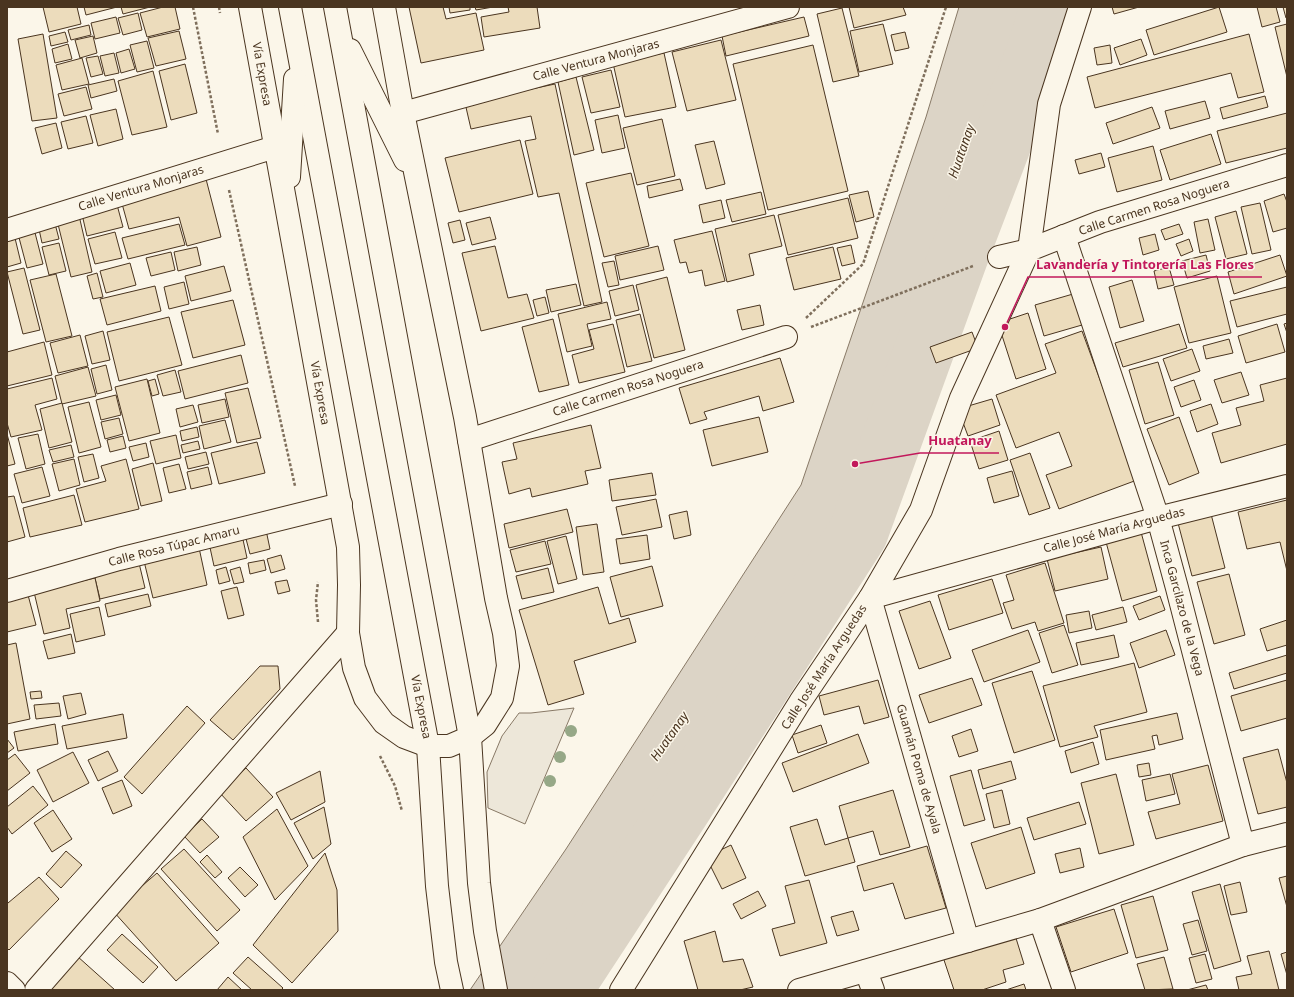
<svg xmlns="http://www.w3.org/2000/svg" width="1294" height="997" font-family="'Noto Sans',sans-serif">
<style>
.parking{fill:#ede7d9;stroke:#887966}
.water{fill:#dcd4c6;stroke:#887966}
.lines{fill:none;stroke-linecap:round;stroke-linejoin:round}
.river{stroke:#dcd4c6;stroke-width:60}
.building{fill:#ecdcbc;stroke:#4a3520}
.minor-casing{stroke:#4a3520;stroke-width:24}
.major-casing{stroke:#4a3520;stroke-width:24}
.path{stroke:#7f6f5c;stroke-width:2.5;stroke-dasharray:3 2;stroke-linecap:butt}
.minor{stroke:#fbf6e9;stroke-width:22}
.major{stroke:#fbf6e9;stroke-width:22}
.tree{fill:#96a887}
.labels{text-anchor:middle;stroke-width:3;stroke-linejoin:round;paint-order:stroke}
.street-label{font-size:12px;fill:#4a3520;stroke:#fbf6e9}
.water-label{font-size:13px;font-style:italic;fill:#4a3520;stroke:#fbf6e9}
.leader{fill:none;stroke:#c2185b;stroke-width:1.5}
.callout-dot{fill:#c2185b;stroke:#fbf6e9;stroke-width:1.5}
.callout-label{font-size:13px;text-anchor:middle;font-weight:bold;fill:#c2185b;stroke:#fbf6e9;stroke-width:3;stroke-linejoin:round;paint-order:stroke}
</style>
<rect width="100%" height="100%" fill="#fbf6e9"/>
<path class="parking" d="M574,708L525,824L488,808L487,772L502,736L519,713H531Z"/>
<path class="water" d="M959,7H1050L1036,53L958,257L858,533L683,805L562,990H470L566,849L801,485L926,117Z"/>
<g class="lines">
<path class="river" d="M562,990L683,805L858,533L958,257L1036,53L1050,7"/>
</g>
<g class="building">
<path d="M43,7H77L81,24L49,32Z"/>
<path d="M84,7H117L86,15Z"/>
<path d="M121,7H150L123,14Z"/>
<path d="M163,7H175L180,29L147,37L140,13Z"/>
<path d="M409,7H443L446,19L476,13L484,50L421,63Z"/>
<path d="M449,7H470V10L450,13Z"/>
<path d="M475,7H493L476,10Z"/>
<path d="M508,7H537L540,28L484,37L481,17L509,12Z"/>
<path d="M849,7H903L906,15L854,28Z"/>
<path d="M1112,7H1139L1114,14Z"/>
<path d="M1219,7L1227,32L1154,55L1146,30Z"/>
<path d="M1257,7H1276L1280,22L1262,27Z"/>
<path d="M1283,7H1287V18H1286Z"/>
<path d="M842,8L859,76L833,82L817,14Z"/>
<path d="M138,13L142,30L123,35L118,18Z"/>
<path d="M116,17L120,33L95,39L91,23Z"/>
<path d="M804,17L809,36L726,56L722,36Z"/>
<path d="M883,24L893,64L859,72L850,31Z"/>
<path d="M1287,24V77L1275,27Z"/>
<path d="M89,25L91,35L71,40L68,30Z"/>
<path d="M179,31L186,59L156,66L148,38Z"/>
<path d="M65,32L68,42L51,46L49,36Z"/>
<path d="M905,32L909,48L895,51L891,35Z"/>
<path d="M43,34L57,118L32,121L18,39Z"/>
<path d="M1249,34L1264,92L1238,98L1231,73L1095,108L1087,77Z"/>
<path d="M93,36L97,53L80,58L75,40Z"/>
<path d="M1141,39L1147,55L1120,65L1114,48Z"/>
<path d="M721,40L736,100L687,111L672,52Z"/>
<path d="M147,41L154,68L137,72L130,45Z"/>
<path d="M68,44L72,59L55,63L52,49Z"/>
<path d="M813,45L848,191L768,210L733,64Z"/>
<path d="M1110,45L1112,63L1097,65L1094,48Z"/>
<path d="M129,49L135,69L121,73L116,53Z"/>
<path d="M114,53L119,73L105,76L100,56Z"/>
<path d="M664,53L676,107L625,117L613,63Z"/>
<path d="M98,56L103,74L91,77L86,58Z"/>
<path d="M82,58L89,84L62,90L56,65Z"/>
<path d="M185,64L197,113L171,120L159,71Z"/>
<path d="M611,70L620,107L591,113L582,77Z"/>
<path d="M153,71L167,127L132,135L118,81Z"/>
<path d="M576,77L594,150L574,155L558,82Z"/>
<path d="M114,79L117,91L91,98L88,85Z"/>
<path d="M555,84L602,302L584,306L559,193L538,197L525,141L536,139L531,116L471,129L465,103Z"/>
<path d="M86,87L92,109L64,116L58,94Z"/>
<path d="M1265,96L1268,107L1223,119L1220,108Z"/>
<path d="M1205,101L1210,118L1170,129L1165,111Z"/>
<path d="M1152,107L1160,128L1113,144L1106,123Z"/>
<path d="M116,109L123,139L98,146L90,115Z"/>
<path d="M1287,113V148L1226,163L1217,131Z"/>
<path d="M618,115L625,148L602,153L595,120Z"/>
<path d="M86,116L93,143L68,149L61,122Z"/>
<path d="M662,119L675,176L637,185L623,128Z"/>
<path d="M56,123L62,148L42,154L35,128Z"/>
<path d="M1211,134L1221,164L1170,180L1160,150Z"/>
<path d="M520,140L533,194L459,212L445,158Z"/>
<path d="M714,141L725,184L706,189L695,145Z"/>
<path d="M1153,146L1162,180L1117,192L1108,158Z"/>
<path d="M1101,153L1105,167L1079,174L1075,160Z"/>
<path d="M631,173L649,246L604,257L586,183Z"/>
<path d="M206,179L221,237L187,246L179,217L129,229L121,200Z"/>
<path d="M680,179L683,190L649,198L647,186Z"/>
<path d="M868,191L874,217L856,222L849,195Z"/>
<path d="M761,192L766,214L732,222L726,200Z"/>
<path d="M1284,194L1287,202V228L1273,232L1264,201Z"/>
<path d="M848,198L858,238L788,255L778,215Z"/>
<path d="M721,200L725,218L703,223L699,205Z"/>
<path d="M116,201L123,227L87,236L81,210Z"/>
<path d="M1260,203L1271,250L1252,254L1241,207Z"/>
<path d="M78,211L92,272L71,277L56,216Z"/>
<path d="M1236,211L1247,254L1226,259L1215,217Z"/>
<path d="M774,215L782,246L749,254L754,275L727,282L715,229Z"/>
<path d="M53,216L59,239L42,243L37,220Z"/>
<path d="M490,217L496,239L472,245L466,223Z"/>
<path d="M1208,219L1215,250L1200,253L1194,222Z"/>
<path d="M460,220L465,240L453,243L448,223Z"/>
<path d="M179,224L185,245L128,259L122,238Z"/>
<path d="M1179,224L1183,234L1165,240L1161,230Z"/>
<path d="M33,225L43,264L27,268L17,230Z"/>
<path d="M712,231L725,281L705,286L702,270L689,273L686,262L680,263L674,240Z"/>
<path d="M115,232L122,258L95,264L88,239Z"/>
<path d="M14,234L21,263L7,267V235Z"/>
<path d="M1155,234L1159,250L1143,255L1139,238Z"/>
<path d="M1189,239L1193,251L1181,256L1176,244Z"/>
<path d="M59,243L66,271L49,275L42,247Z"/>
<path d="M851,245L855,263L842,266L837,248Z"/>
<path d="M495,246L508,298L527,294L534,318L481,331L462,253Z"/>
<path d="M658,246L664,270L620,280L615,256Z"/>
<path d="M197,247L201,265L178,271L174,252Z"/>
<path d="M833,247L841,279L794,290L786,258Z"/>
<path d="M171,252L175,270L151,276L146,258Z"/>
<path d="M1206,255L1210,271L1187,278L1182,261Z"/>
<path d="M1280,255L1287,276L1234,294L1228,272Z"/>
<path d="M614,261L619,285L608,287L602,263Z"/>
<path d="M130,263L136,285L106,293L100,271Z"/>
<path d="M224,266L231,291L191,301L185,276Z"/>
<path d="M1169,267L1174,285L1158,289L1154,271Z"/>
<path d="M24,268L40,330L23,334L7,272Z"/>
<path d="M97,273L103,297L93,299L87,276Z"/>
<path d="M56,274L72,336L46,342L30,280Z"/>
<path d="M1217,276L1231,333L1189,343L1174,287Z"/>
<path d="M667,277L685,350L654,358L636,285Z"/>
<path d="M1132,280L1144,321L1120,328L1109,287Z"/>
<path d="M184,282L189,304L169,309L164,287Z"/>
<path d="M576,284L581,305L551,312L546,290Z"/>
<path d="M633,285L639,310L615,316L609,291Z"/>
<path d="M155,286L161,311L107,325L100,299Z"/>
<path d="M1287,287V314L1237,327L1230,301Z"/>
<path d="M1073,294L1082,325L1044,336L1035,305Z"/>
<path d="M545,297L549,313L537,316L533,300Z"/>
<path d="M233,300L245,345L193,358L181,312Z"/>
<path d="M607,302L611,319L587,324L592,346L567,352L558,314Z"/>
<path d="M760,305L764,325L742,330L737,310Z"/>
<path d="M1028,313L1046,369L1016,379L998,323Z"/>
<path d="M640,314L652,361L627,367L616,320Z"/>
<path d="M169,317L182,365L119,381L107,332Z"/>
<path d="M553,319L569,385L539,392L522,327Z"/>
<path d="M1287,323V333L1284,324Z"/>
<path d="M613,324L625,372L579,383L572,355L594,349L589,330Z"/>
<path d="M1179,324L1187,348L1123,367L1115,343Z"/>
<path d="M1277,324L1285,352L1246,363L1238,336Z"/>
<path d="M103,331L110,360L92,364L85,336Z"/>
<path d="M1082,331L1137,480L1059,509L1046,475L1072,466L1059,432L1016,448L996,395L1056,373L1045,344Z"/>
<path d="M972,332L978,348L936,363L930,347Z"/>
<path d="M80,335L88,366L58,373L50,343Z"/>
<path d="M1229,339L1233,353L1206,359L1203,346Z"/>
<path d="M44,342L52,375L7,386V352Z"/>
<path d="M1192,349L1200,371L1171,381L1163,359Z"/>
<path d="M241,355L248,383L185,399L178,371Z"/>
<path d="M780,358L794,402L763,411L759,396L704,412L707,419L690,424L679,388Z"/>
<path d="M1158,362L1174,415L1145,424L1129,370Z"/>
<path d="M106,365L112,390L97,394L91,369Z"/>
<path d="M88,367L96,396L62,404L55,376Z"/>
<path d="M175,370L181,392L163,396L157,375Z"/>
<path d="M1241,372L1249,395L1222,403L1214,380Z"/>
<path d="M52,378L57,399L35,405L42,430L11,437L7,423V389Z"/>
<path d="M1287,378V444L1221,463L1212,433L1241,425L1236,408L1264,401L1260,385Z"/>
<path d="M147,379L160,433L129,441L115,387Z"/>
<path d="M155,379L159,394L152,396L148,381Z"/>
<path d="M1194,380L1201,400L1181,407L1174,387Z"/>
<path d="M248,388L261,438L237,443L225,393Z"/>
<path d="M116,395L121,415L101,420L96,400Z"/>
<path d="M225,399L229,417L202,423L198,405Z"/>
<path d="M992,399L1000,425L968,436L958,409Z"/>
<path d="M89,402L101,447L79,453L68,407Z"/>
<path d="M62,403L72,442L49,448L40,409Z"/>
<path d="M1211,404L1218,424L1197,432L1190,411Z"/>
<path d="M193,405L198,422L180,427L176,409Z"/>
<path d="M759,417L768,452L712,466L703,430Z"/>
<path d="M1179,417L1199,473L1169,485L1147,429Z"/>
<path d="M119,418L123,434L105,439L101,422Z"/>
<path d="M225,420L231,442L204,449L199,426Z"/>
<path d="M591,425L601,468L585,471L588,484L532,497L530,488L509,494L502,462L517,459L513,443Z"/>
<path d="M197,427L199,437L182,441L180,431Z"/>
<path d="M999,431L1008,460L979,469L970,441Z"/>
<path d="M7,434L15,464L7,466Z"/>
<path d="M38,434L45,464L26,469L18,438Z"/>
<path d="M176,435L181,458L156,464L150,441Z"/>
<path d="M123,436L126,448L110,452L107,440Z"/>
<path d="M198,441L200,449L183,453L181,445Z"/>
<path d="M257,442L265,473L219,484L211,453Z"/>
<path d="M146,443L149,457L133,461L129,447Z"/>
<path d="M71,445L74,457L53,462L49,450Z"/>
<path d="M206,452L209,464L188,469L185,457Z"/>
<path d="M1030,453L1050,508L1029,515L1010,460Z"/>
<path d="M93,454L99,478L84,482L78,457Z"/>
<path d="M74,459L80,485L59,491L52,464Z"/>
<path d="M126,459L139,509L85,522L76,489L106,481L101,466Z"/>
<path d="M153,463L162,501L141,506L132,469Z"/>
<path d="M179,464L186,489L169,493L163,468Z"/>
<path d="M42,467L50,496L22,503L14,474Z"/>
<path d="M208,467L212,484L191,489L187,472Z"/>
<path d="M1012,471L1019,496L994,503L987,478Z"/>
<path d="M652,473L656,495L612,501L609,480Z"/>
<path d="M74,495L82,525L30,537L23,508Z"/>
<path d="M14,496L25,537L7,542V497Z"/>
<path d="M656,499L662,527L622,535L616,507Z"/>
<path d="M1287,500V571L1280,542L1247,549L1238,512Z"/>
<path d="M567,509L573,532L509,548L504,524Z"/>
<path d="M687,511L691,535L674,539L669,515Z"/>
<path d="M1211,514L1225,568L1192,576L1178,523Z"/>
<path d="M597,524L604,572L583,575L576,527Z"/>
<path d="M266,530L270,549L250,554L245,535Z"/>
<path d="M1141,532L1157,591L1122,601L1106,542Z"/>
<path d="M242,535L247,558L214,566L209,543Z"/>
<path d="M647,535L650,559L620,564L616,539Z"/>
<path d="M566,536L577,579L558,584L547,541Z"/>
<path d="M545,541L551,564L516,572L510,550Z"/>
<path d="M198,543L207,585L153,598L143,557Z"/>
<path d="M1101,547L1108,579L1055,591L1047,559Z"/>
<path d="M281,555L285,569L271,573L267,559Z"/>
<path d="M264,560L266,570L250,574L248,563Z"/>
<path d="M139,563L145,588L100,599L94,574Z"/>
<path d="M1045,563L1064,623L1038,631L1035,622L1012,629L1003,603L1014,600L1006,575Z"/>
<path d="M652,566L663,606L621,617L610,577Z"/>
<path d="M226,567L230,581L219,584L216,570Z"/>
<path d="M240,567L244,582L234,584L230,570Z"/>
<path d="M548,568L554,592L522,599L516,576Z"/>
<path d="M1229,574L1245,635L1214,644L1197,582Z"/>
<path d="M95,578L100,601L66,609L70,628L44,634L34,592Z"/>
<path d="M992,579L1003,613L949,630L938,595Z"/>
<path d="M287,580L290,591L278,594L275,582Z"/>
<path d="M237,587L244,615L228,619L221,591Z"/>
<path d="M598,587L609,624L629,618L636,642L574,661L584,694L548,705L519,610Z"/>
<path d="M148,594L151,606L108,617L105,604Z"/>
<path d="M28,595L36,625L7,632V600Z"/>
<path d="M1160,596L1165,610L1139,620L1133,606Z"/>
<path d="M930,601L951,658L919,669L899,611Z"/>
<path d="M99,607L105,635L76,642L70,614Z"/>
<path d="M1123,607L1127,622L1096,630L1092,615Z"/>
<path d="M1089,611L1092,628L1069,633L1066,615Z"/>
<path d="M1287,620V645L1267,651L1260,629Z"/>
<path d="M1064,625L1078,665L1052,673L1039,633Z"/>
<path d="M1028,630L1040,662L984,682L972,650Z"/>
<path d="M1166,630L1175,655L1139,668L1130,643Z"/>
<path d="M71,634L75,653L48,659L43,641Z"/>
<path d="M1114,635L1119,657L1081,665L1076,643Z"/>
<path d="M16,643L30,719L7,724V645Z"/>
<path d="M1287,655V673L1234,689L1229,673Z"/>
<path d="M1134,663L1147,712L1094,726L1098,737L1060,747L1043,686Z"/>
<path d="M260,666H278L280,689L233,740L210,720Z"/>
<path d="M1032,671L1055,740L1014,753L992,683Z"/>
<path d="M972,678L982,705L929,723L919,695Z"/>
<path d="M878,680L889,717L864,724L859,706L824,715L819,696Z"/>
<path d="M1287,680V718L1241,731L1231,696Z"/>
<path d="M41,691L42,698L31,699L30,692Z"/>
<path d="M81,693L86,714L68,719L63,696Z"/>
<path d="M59,703L61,716L36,719L34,705Z"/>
<path d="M187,706L205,723L142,794L124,777Z"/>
<path d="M1177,713L1183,739L1159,745L1157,735L1152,736L1155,749L1106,760L1100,730Z"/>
<path d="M123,714L127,738L67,749L62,726Z"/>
<path d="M55,724L58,744L18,751L14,732Z"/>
<path d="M821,725L827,743L798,753L792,735Z"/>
<path d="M971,729L978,751L959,757L952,736Z"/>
<path d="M858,734L869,763L793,792L782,763Z"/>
<path d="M7,739L14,748L7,753Z"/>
<path d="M1093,742L1099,764L1071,773L1065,751Z"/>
<path d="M1278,749L1287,783V807L1258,814L1243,758Z"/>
<path d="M108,751L118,771L98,781L88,760Z"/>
<path d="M73,752L89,783L53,802L37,770Z"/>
<path d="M15,754L30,773L7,791V760Z"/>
<path d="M1011,761L1016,779L983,789L978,770Z"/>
<path d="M1149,763L1151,775L1139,777L1137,765Z"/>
<path d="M1208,765L1223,821L1156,839L1148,812L1180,804L1172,774Z"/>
<path d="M246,768L273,797L246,821L219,792Z"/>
<path d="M971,770L985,820L964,826L950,776Z"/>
<path d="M320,771L325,802L291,820L276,793Z"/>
<path d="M1116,774L1134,845L1099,854L1081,783Z"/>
<path d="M1170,774L1175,794L1146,801L1142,780Z"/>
<path d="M122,780L132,806L113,814L102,788Z"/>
<path d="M33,786L48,805L12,834L7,827V807Z"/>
<path d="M893,790L910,847L880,855L873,831L848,838L839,806Z"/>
<path d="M1002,790L1010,824L994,828L986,794Z"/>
<path d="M1079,802L1086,824L1034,840L1027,818Z"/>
<path d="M324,807L331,844L313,859L294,823Z"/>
<path d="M277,809L308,866L275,900L243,837Z"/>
<path d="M53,810L72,839L52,852L34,823Z"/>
<path d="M202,819L219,837L200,853L184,836Z"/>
<path d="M817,819L825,845L848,838L855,862L805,876L790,827Z"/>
<path d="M1021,827L1035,873L986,889L971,843Z"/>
<path d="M731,845L746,878L722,889L706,857Z"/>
<path d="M927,846L946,908L905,919L893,883L864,891L857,866Z"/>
<path d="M1080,848L1084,867L1060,873L1055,854Z"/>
<path d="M184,849L240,910L217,931L161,869Z"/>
<path d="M66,851L82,865L61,888L46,874Z"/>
<path d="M325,853L337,890L338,931L292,983L253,945Z"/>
<path d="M207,855L222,872L215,878L200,862Z"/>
<path d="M240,867L258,885L245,897L228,878Z"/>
<path d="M157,873L219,943L176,981L113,911Z"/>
<path d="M1287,876V907L1279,878Z"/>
<path d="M39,877L59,899L9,950L7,948V902L8,903Z"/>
<path d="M809,880L827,943L780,956L772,929L795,923L785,886Z"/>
<path d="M1240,882L1247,912L1231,915L1224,886Z"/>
<path d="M1220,884L1241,961L1214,969L1192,892Z"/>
<path d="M758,891L766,906L741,919L733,904Z"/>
<path d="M1153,896L1168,950L1136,958L1121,905Z"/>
<path d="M1114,909L1128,953L1071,972L1056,927Z"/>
<path d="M853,911L859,930L837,936L831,917Z"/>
<path d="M1198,920L1207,951L1192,955L1183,924Z"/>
<path d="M715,931L723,962L743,959L753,987L740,990H698L684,941Z"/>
<path d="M122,934L158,967L143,983L107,950Z"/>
<path d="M1015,935L1024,964L1003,970L1006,982L982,990H954L943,957Z"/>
<path d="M1269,951L1279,990H1239L1236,977L1252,974L1247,956Z"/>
<path d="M1287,952V975L1281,954Z"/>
<path d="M1205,954L1212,979L1196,983L1189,958Z"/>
<path d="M77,956L115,990H46Z"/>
<path d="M248,957L283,988L281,990H252L233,973Z"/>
<path d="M1164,957L1173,989L1145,990L1137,964Z"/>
<path d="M228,977L242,990H217Z"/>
<path d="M1024,984L1026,990H1006Z"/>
<path d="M1206,985L1208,990H1187Z"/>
</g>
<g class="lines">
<g class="minor-casing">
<g id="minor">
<path d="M403,113L788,7"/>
<path d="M7,230L275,147"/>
<path d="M1064,236L1158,518L1177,588L1243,845"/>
<path d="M999,257L1029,250L1100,222L1287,165"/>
<path d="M469,440L786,337"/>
<path d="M7,591L119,559L341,504"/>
<path d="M1040,920L1064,990"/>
<path d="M968,941L870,598L921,510L961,398L1029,250L1049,104L1080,7"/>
<path d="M866,971L873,990"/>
<path d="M7,983L14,990"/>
<path d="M36,990L348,633"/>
<path d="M621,990L800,702L870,598L1158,518L1287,486"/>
<path d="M799,990L1040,920L1243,845L1287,834"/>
</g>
</g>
<g class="major-casing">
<g id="major">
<path d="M250,7L348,547L349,585L348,633L354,668L365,698L384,723L404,737L428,746H449L470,737L485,725L502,698L508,666L504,633L496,598L465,417L403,113L384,7"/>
<path d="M290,7L428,746L437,886L446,962L452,990"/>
<path d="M335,7L470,737L479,883L485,931L496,990"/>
<path d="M350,50L405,160"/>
<path d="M289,177L295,79"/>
</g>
</g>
<g class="path">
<path d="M193,7L218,134"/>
<path d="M219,7L220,13"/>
<path d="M229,190L295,486"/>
<path d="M806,318L863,264L946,7"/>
<path d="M811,327L973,266"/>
<path d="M318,622L316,600L318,582"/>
<path d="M380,756L395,786L402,811"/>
</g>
<use href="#minor" class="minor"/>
<use href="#major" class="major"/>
</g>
<g class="tree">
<circle cx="571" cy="731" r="6"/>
<circle cx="560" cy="757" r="6"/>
<circle cx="550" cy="781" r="6"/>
</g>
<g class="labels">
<g class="street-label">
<text transform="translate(596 60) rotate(-15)" y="4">Calle Ventura Monjaras</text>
<text transform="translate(262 74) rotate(80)" y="4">Vía Expresa</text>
<text transform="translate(141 188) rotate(-17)" y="4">Calle Ventura Monjaras</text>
<text transform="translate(1154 207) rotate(-18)" y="4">Calle Carmen Rosa Noguera</text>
<text transform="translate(628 388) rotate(-18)" y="4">Calle Carmen Rosa Noguera</text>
<text transform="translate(320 393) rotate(80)" y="4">Vía Expresa</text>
<text transform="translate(1114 530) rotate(-15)" y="4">Calle José María Arguedas</text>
<text transform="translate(174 546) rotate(-14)" y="4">Calle Rosa Túpac Amaru</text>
<text transform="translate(1182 608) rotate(75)" y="4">Inca Garcilazo de la Vega</text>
<text transform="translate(824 667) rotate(-57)" y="4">Calle José María Arguedas</text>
<text transform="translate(421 707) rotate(79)" y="4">Vía Expresa</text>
<text transform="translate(919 769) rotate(74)" y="4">Guamán Poma de Ayala</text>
</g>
<g class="water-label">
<text transform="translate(961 151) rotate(-71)" y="5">Huatanay</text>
<text transform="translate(669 736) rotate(-55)" y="5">Huatanay</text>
</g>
</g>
<path class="leader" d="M1005 327L1028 277H1262M855 464L920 453H999"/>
<g class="callout-dot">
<circle cx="1005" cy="327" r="4"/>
<circle cx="855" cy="464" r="4"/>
</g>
<g class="callout-label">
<text x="1145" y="269">Lavandería y Tintorería Las Flores</text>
<text x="960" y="445">Huatanay</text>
</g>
<rect width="1294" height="997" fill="none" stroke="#4a3520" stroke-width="16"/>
</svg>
